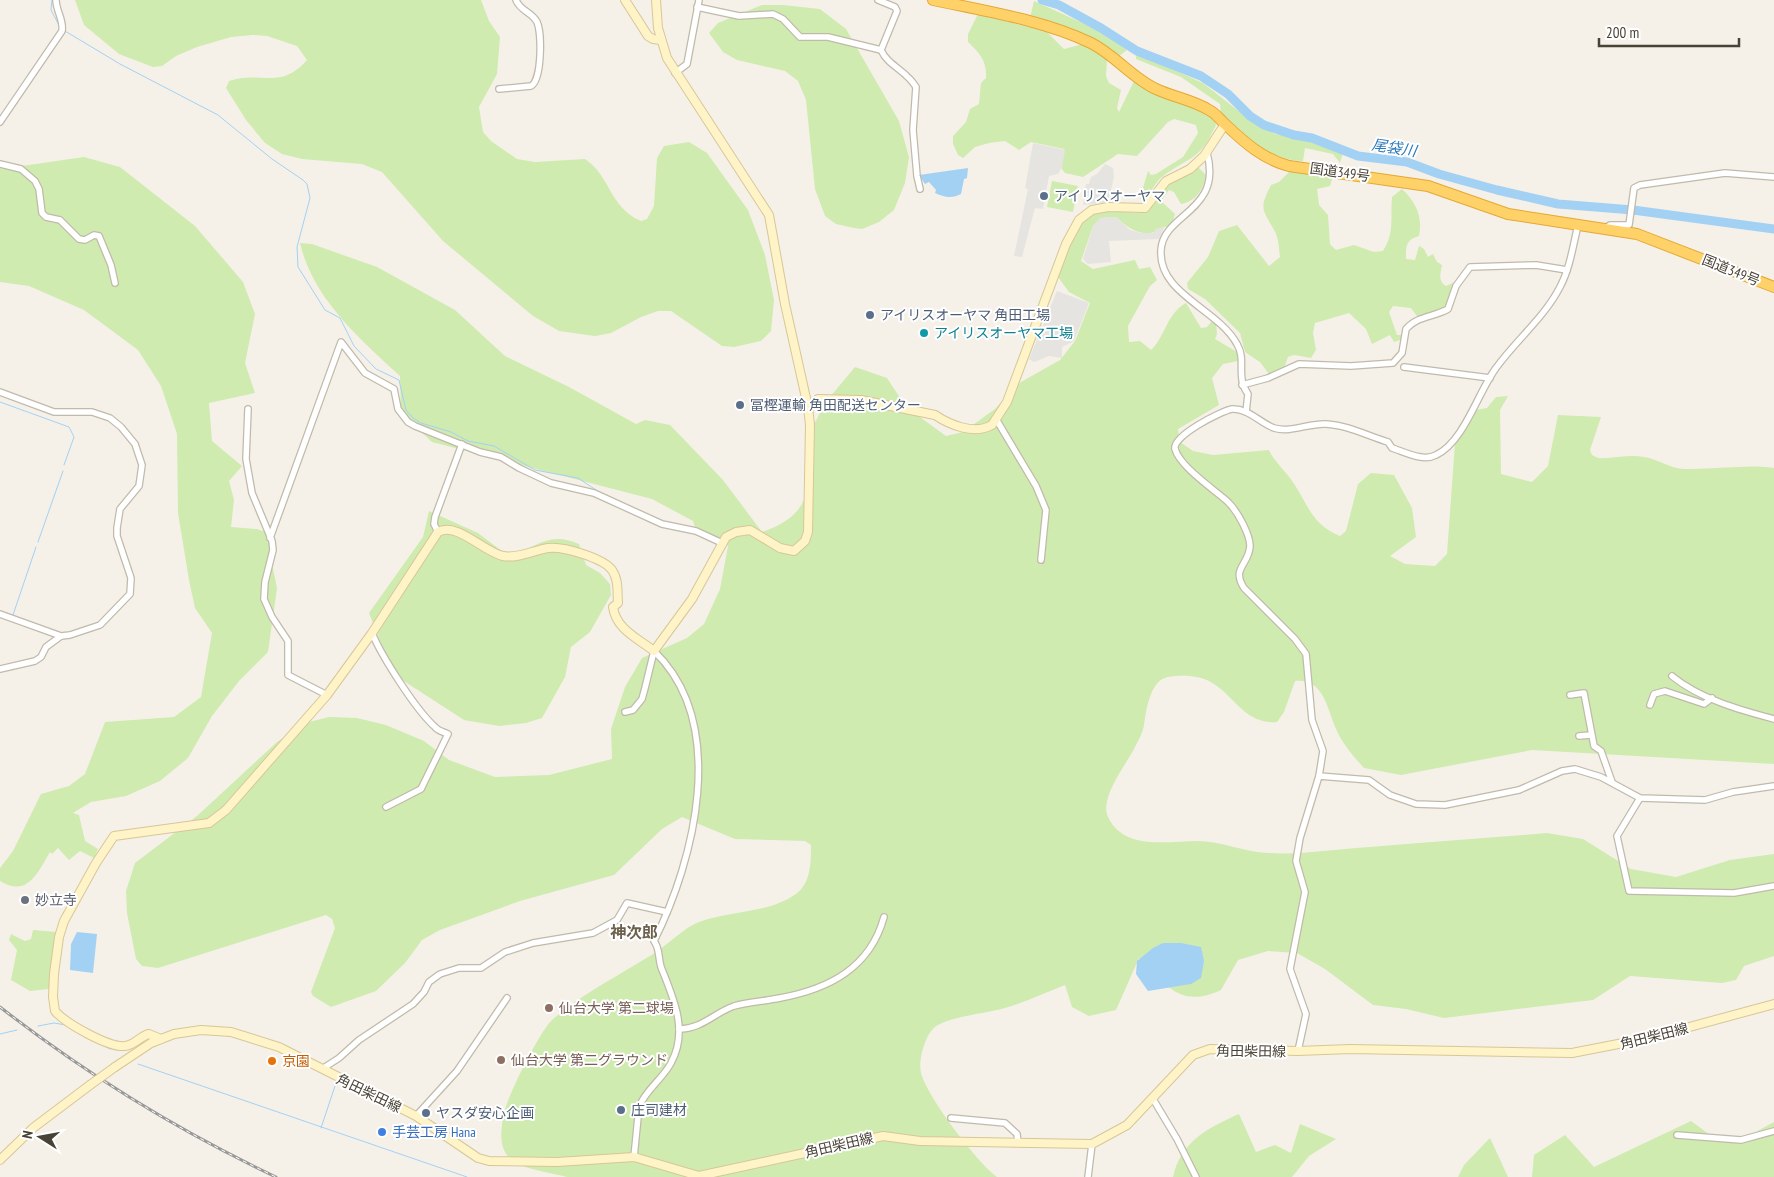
<svg xmlns="http://www.w3.org/2000/svg" width="1774" height="1177" font-family="'PT Sans Narrow','Noto Sans JP',sans-serif">
<style>
.green{fill:#cfebb0}
.parking{fill:#e6e4e0}
.water{fill:#a3d1f4}
.lines{fill:none;stroke-linecap:round;stroke-linejoin:round}
.stream{stroke:#a3d1f4;stroke-width:1}
.river{stroke:#a3d1f4;stroke-width:9}
.street-casing{stroke:#c1baaa;stroke-width:8}
.secondary-casing{stroke:#d7c796;stroke-width:10}
.highway-casing{stroke:#e5a833;stroke-width:12}
.street{stroke:#fff;stroke-width:5.5}
.secondary{stroke:#fff3c8;stroke-width:8}
.highway{stroke:#ffd169;stroke-width:10}
.rail-casing{stroke:#989898;stroke-width:3}
.rail{stroke:#fff;stroke-width:1;stroke-dasharray:4;stroke-linecap:butt}
.secondary-bridge-casing{stroke:#d7c796;stroke-width:10;stroke-linecap:butt}
.secondary-bridge{stroke:#fff3c8;stroke-width:8}
.service-dot{fill:#5c6f8a;stroke:#fff;stroke-width:2}
.culture-dot{fill:#0f9aa8;stroke:#fff;stroke-width:2}
.worship-dot{fill:#6b7280;stroke:#fff;stroke-width:2}
.education-dot{fill:#8d6e63;stroke:#fff;stroke-width:2}
.food-dot{fill:#e8710a;stroke:#fff;stroke-width:2}
.shop-dot{fill:#3f7fe0;stroke:#fff;stroke-width:2}
.labels{text-anchor:middle;stroke-width:4;stroke-linejoin:round;paint-order:stroke}
.street-label{font-size:14px;fill:#494236;stroke:#fff}
.service-label{font-size:14px;fill:#4e5e75;stroke:#fff;text-anchor:start}
.culture-label{font-size:14px;fill:#0d838f;stroke:#fff;text-anchor:start}
.worship-label{font-size:14px;fill:#5b616d;stroke:#fff;text-anchor:start}
.education-label{font-size:14px;fill:#785e54;stroke:#fff;text-anchor:start}
.food-label{font-size:14px;fill:#c56008;stroke:#fff;text-anchor:start}
.shop-label{font-size:14px;fill:#366cbe;stroke:#fff;text-anchor:start}
.water-label{font-size:15px;font-style:italic;fill:#2a7abb;stroke:#fff}
.quarter-label{font-size:16px;font-weight:bold;fill:#6c614d;stroke:#fff}
</style>
<rect width="100%" height="100%" fill="#f5f1e9"/>
<g class="green">
<path d="M75,0H481L489,21L500,37L497,74L479,107L483,132L491,141L517,159L535,162L585,159C610,175 609,207 641,221L647,219L654,206L657,158L664,146L689,142L707,153L748,210L765,255L774,300L771,331L761,341L734,347L722,346L671,311H658L641,317L611,333L595,336L559,331L533,316L443,241L382,172L362,164L302,159L282,154L265,143L246,120L226,88L229,81C261,70 280,91 307,60L297,46L267,36L253,35L231,37L197,47L176,56L162,66L153,67L119,54L84,25Z"/>
<path d="M1034,1L1098,30L1127,50L1119,56L1088,38L1030,18Z"/>
<path d="M762,5H783L820,9L846,29L899,121L909,157L905,183L894,210L879,222L862,229L854,228L836,224L825,216L815,189L806,100L798,81L785,71L737,60L723,52L709,33L718,23Z"/>
<path d="M978,14L1047,32L1064,49L1083,44L1103,53L1107,59L1106,76L1109,83L1121,90L1117,108L1119,112L1134,81L1208,113L1214,118L1216,125C1199,161 1192,155 1163,176C1154,183 1151,194 1143,201L1140,198L1148,171L1151,175L1156,174L1183,157L1198,133L1196,125L1174,119L1168,122L1137,156L1118,154L1083,177L1065,173L1061,168L1064,149L1031,142L1019,150L1005,141L989,143L975,147L963,158L958,155L953,144V136L966,122L970,109L979,104L981,83L986,78C987,60 979,53 968,42V34Z"/>
<path d="M1136,53L1203,83L1255,124L1275,134L1310,139L1343,153L1340,163L1333,154L1305,148L1303,161C1266,160 1248,136 1221,113L1220,104L1181,77L1136,59Z"/>
<path d="M84,157L120,167L195,226L243,282L255,314L245,363L255,393L209,403L212,441L242,466L229,481L234,500L231,527L257,529L272,534L271,559L277,588L268,652L239,681L212,716L188,758L160,781L126,796L91,802L73,813L79,815L85,841L98,849L94,858L80,851L69,860L58,848L52,854L50,852C38,872 28,898 0,881V868L13,851L41,794L69,786L85,774L105,722L174,717L201,697L212,633L195,608L189,580L178,513L177,434L161,386L138,350L84,310L29,286L0,282V162L15,167Z"/>
<path d="M1199,168L1206,175C1204,189 1195,202 1181,204L1174,192L1169,190L1161,201L1175,214L1173,221L1169,226C1162,227 1160,230 1154,232C1139,237 1126,226 1116,217L1101,218L1093,226L1081,261L1093,269L1135,260L1139,269L1150,267L1157,280L1150,286L1128,326L1129,342L1140,341L1151,350C1165,337 1167,313 1186,303L1201,328L1207,327L1213,320L1216,322L1217,334L1215,339L1237,352L1238,361L1223,364L1212,378L1219,405L1178,429L1180,442L1193,451L1213,455L1269,450C1274,461 1283,469 1290,478C1308,502 1309,523 1340,536L1346,531L1358,484L1371,473L1394,475L1412,508L1416,537L1390,556L1405,564L1435,566L1447,554L1455,443L1475,410L1487,408L1496,397L1508,396L1500,410L1501,474L1532,482L1548,466L1558,415L1601,417L1590,450L1592,455L1598,458C1613,459 1629,454 1644,457C1658,459 1671,469 1685,469C1715,470 1744,464 1774,468V764L1532,750L1401,775L1364,768C1353,756 1342,743 1336,729C1327,709 1324,678 1295,681L1284,712L1277,722C1244,725 1234,694 1209,681C1197,675 1181,675 1168,677C1150,680 1146,711 1144,725C1143,732 1139,739 1136,745C1127,764 1099,797 1108,817C1124,851 1168,841 1197,841C1221,841 1244,852 1268,853C1301,855 1336,849 1370,847C1429,842 1488,838 1547,833L1583,839L1631,869L1676,877L1730,860L1774,854V956L1744,966L1736,980L1722,983L1630,976L1593,1000L1444,1018L1406,1009L1373,1005L1325,969L1297,953L1268,951L1238,960L1221,990C1180,1009 1166,985 1139,958L1116,1010L1089,1016L1072,1007L1065,985C1045,993 1025,1002 1005,1008C988,1013 947,1017 935,1027C925,1035 918,1060 921,1073C928,1098 976,1161 997,1177H567C522,1166 490,1168 505,1110C509,1093 540,1031 552,1020C581,994 620,975 653,954C668,945 683,928 699,922C732,910 767,914 796,894C811,883 811,862 811,845L805,841L735,839L682,817L662,829L614,875L520,901L440,930L422,940L405,963L376,991L331,1007L313,996L311,992L335,928L332,919L326,915L158,968L142,966L136,959L127,913L126,891L135,863L197,816L277,742L305,723L329,717L357,718L386,725L424,741L449,760L495,777L549,775L612,759L611,729L625,687L642,658L687,638L704,624L720,589L728,546L696,531L693,521L652,499L432,442L401,413L400,376C360,339 313,299 300,243L312,244L377,267L455,310L505,356L569,387L636,424L645,420L670,425L723,480L762,532C820,513 809,476 810,425L816,421L824,404L855,367L887,378L906,407L946,436L963,432L995,409L1021,382L1060,360L1075,341L1090,303L1069,292L1058,277C1065,249 1075,208 1112,209C1123,210 1135,216 1146,210C1156,206 1159,195 1165,187C1169,182 1187,173 1194,169Z"/>
<path d="M1290,171L1333,176L1330,186L1317,189L1319,205L1328,215L1330,244L1336,250L1354,245L1374,252L1383,251C1395,232 1390,219 1392,197L1402,189C1416,202 1423,217 1419,236C1406,240 1406,245 1406,259L1415,260L1419,246L1424,249L1428,257L1433,254L1437,262L1442,265C1441,272 1437,281 1446,286L1457,281C1448,309 1447,313 1417,316L1411,308L1393,306L1389,312L1397,335H1402L1403,339L1394,342L1390,335L1372,344L1366,329L1349,313L1315,323L1313,333L1316,350L1311,358L1294,355L1288,357L1284,368L1269,374L1260,362L1245,352L1240,333L1205,299L1188,289L1187,283L1208,257L1219,231L1237,225L1269,266L1280,257C1279,249 1279,238 1274,230C1262,208 1259,209 1271,185L1279,182Z"/>
<path d="M1052,181L1078,186L1073,212L1047,207Z"/>
<path d="M429,511L478,533L507,555C537,549 548,530 579,544L586,565L600,573L610,584L611,595L590,632L571,647L565,677L542,718L526,723L499,726L464,720L393,674L369,613L423,537Z"/>
<path d="M33,930L56,932L49,989L30,991L11,980L17,950L9,940L11,934L25,941L31,939Z"/>
<path d="M1239,1114L1256,1152L1275,1145L1291,1153L1300,1124L1336,1139L1309,1156L1292,1177H1173C1181,1141 1208,1128 1239,1114Z"/>
<path d="M1691,1121L1717,1140H1741L1774,1122V1177H1532L1534,1155L1565,1135L1594,1167Z"/>
<path d="M1490,1138L1508,1177H1458L1464,1165Z"/>
</g>
<g class="parking">
<path d="M1033,143L1065,150L1062,167L1058,174L1049,176L1043,209L1035,208L1022,257L1014,256L1028,189L1025,188Z"/>
<path d="M1105,164L1113,168L1114,177L1108,202L1083,205L1086,184H1089L1091,177L1097,174Z"/>
<path d="M1108,217H1116L1130,230L1141,233H1153L1156,229L1163,227L1164,228L1159,239L1109,241L1111,262L1088,264L1083,259L1093,226L1100,218Z"/>
<path d="M1057,291L1089,303L1074,341L1062,347V358L1049,356L1034,362L1029,359Z"/>
</g>
<g class="water">
<path d="M968,168L967,178L964,179L961,194C952,199 943,197 935,193L936,190L929,182L925,184L919,175Z"/>
<path d="M77,932L97,934L93,973L70,970L71,944Z"/>
<path d="M1163,943H1181L1201,947L1204,961L1201,978L1191,984L1148,991L1136,974L1137,961L1153,948Z"/>
</g>
<g class="lines">
<g class="stream">
<path d="M52,0L51,10L60,27"/>
<path d="M65,31L120,64L218,115L272,159L303,180L307,184L310,198L297,247L298,267L325,310L340,318L354,346L376,369L399,380L406,410L413,418L421,423L451,432L468,441L494,446L535,470L578,478L602,494"/>
<path d="M0,402L69,427L74,437L64,465"/>
<path d="M38,542L63,471"/>
<path d="M13,615L36,547"/>
<path d="M38,1026L54,1023L66,1025L110,1049"/>
<path d="M0,1034L17,1030"/>
<path d="M138,1064L467,1177"/>
<path d="M321,1128L335,1086"/>
</g>
<path class="river" d="M1042,0L1059,5L1101,28L1137,51L1201,76L1228,94L1250,116L1264,125L1294,135L1312,138L1358,156L1407,162L1439,174L1497,190L1558,204L1633,210L1774,229"/>
<g class="street-casing">
<g id="street">
<path d="M878,0L895,7L897,11L881,50C888,66 906,70 916,87L913,130L917,176L920,189"/>
<path d="M697,7L739,16L773,14L783,19L800,37H828L881,50"/>
<path d="M675,73L687,64L699,0"/>
<path d="M499,89L531,86C542,80 542,33 537,22C532,12 520,11 516,0"/>
<path d="M0,122L62,31C64,20 56,11 56,0"/>
<path d="M1207,153C1223,212 1163,213 1161,250C1158,294 1217,308 1237,344C1247,361 1235,376 1248,394L1246,412"/>
<path d="M0,164L21,169L35,181L39,189L42,213L46,217L60,220L79,239L85,240L94,235L99,236L111,265L115,283"/>
<path d="M1605,228L1610,225H1629L1634,188L1640,185L1725,173L1774,177"/>
<path d="M1404,367L1490,378"/>
<path d="M1242,385L1268,378L1299,364L1351,366L1393,363L1402,353L1406,329C1417,316 1434,317 1448,309L1456,286L1470,267L1536,265L1567,270"/>
<path d="M0,392L54,412H92L110,418L121,427L135,444L142,465L139,486L120,509L117,528V536L131,578L130,594L100,625L70,635L61,636L46,647L41,657L35,661L0,669"/>
<path d="M248,409L246,459L252,493L272,541L273,550L265,582L264,599L272,617L288,641V675L327,695"/>
<path d="M996,419L1036,486L1046,510L1041,560"/>
<path d="M438,532L434,524L435,517L462,444"/>
<path d="M270,538L341,342L365,373L394,389L398,409L408,422L415,426L480,452L501,457L519,468L551,483L594,493L662,524L696,531L722,543"/>
<path d="M0,614L61,636"/>
<path d="M372,633C382,657 416,710 435,727C438,731 444,732 448,734L421,789L386,807"/>
<path d="M1672,676C1700,699 1740,710 1774,719"/>
<path d="M1570,695L1584,693L1594,746L1601,751L1612,782"/>
<path d="M1650,705L1654,694L1665,691L1704,704L1712,698"/>
<path d="M625,712L633,710L642,699L645,688L654,651"/>
<path d="M1579,736L1591,735"/>
<path d="M1319,776L1323,751L1312,720L1306,654L1295,639L1244,588C1231,568 1249,565 1250,546C1250,539 1246,530 1243,524C1239,516 1235,509 1228,502C1215,490 1180,467 1175,449C1172,436 1221,411 1232,409C1248,408 1260,423 1274,428C1291,433 1309,423 1326,424C1347,425 1368,436 1388,442L1392,448C1405,452 1423,462 1436,455C1464,442 1478,392 1496,368C1516,340 1544,318 1560,287C1570,268 1573,246 1578,225"/>
<path d="M1640,798L1617,836L1629,891L1734,893L1774,886"/>
<path d="M679,1029C702,1029 714,1013 734,1006C749,1002 765,1001 780,998C829,989 870,968 884,917"/>
<path d="M1298,1051L1306,1014L1290,969L1305,892L1296,861L1300,838L1319,776L1369,780L1390,795L1416,804L1445,805L1519,790L1562,771L1575,769L1601,777L1640,798L1705,800L1733,792L1774,786"/>
<path d="M322,1069L339,1058L359,1040L413,1004L424,992L429,982L440,974L459,968H481L505,952L533,943L593,933L617,920L627,903L667,912"/>
<path d="M1153,1099L1177,1139L1196,1177"/>
<path d="M416,1116L457,1071L507,998"/>
<path d="M951,1118L1005,1123L1017,1134L1018,1143"/>
<path d="M1677,1135L1741,1140L1774,1131"/>
<path d="M634,1157L639,1107C646,1089 662,1080 671,1063C689,1030 673,998 661,967C658,957 660,949 654,941C695,859 729,723 654,651"/>
<path d="M1088,1177L1092,1144"/>
</g>
</g>
<g class="secondary-casing">
<g id="secondary">
<path d="M625,0L648,36L653,39L661,40"/>
<path d="M808,407L818,399L861,400L935,415C950,425 974,435 992,425L1007,402L1066,244L1079,220L1092,210L1108,207L1145,208L1166,181L1190,169L1204,156L1225,124"/>
<path d="M161,1039L149,1034C140,1036 135,1045 125,1046C109,1048 65,1023 55,1011L53,997L54,974L59,937L64,921L96,863L114,836L209,823L226,810L327,695L372,633L438,532C456,521 484,552 503,556C517,559 535,550 548,548C563,546 603,558 612,570C619,580 617,592 618,603L613,607C616,629 637,638 654,651L692,599L726,537L736,532L750,530L780,548L794,551L805,541L808,532L810,425L808,407L785,304L769,215L667,58L658,28L656,0"/>
<path d="M115,1067L151,1043L174,1034L201,1030L231,1032L279,1047L416,1116L478,1158L489,1161L557,1162L634,1157L699,1176L883,1136L920,1141L1092,1144L1127,1125L1193,1055L1210,1049L1298,1051L1350,1049L1572,1053L1649,1038L1774,1004"/>
<path d="M0,1160L33,1128L90,1085"/>
</g>
</g>
<g class="highway-casing">
<path id="highway" d="M933,0C985,11 1043,20 1091,43C1115,55 1132,78 1156,89C1173,97 1193,100 1209,110C1217,114 1220,120 1226,125C1245,143 1263,159 1289,166L1428,186L1508,214L1637,234L1774,287"/>
</g>
<use href="#street" class="street"/>
<use href="#secondary" class="secondary"/>
<use href="#highway" class="highway"/>
<g class="rail-casing">
<path id="rail" d="M0,1007C86,1074 177,1130 276,1177"/>
</g>
<use href="#rail" class="rail"/>
<g class="secondary-bridge-casing">
<path id="secondary-bridge" d="M90,1085L115,1067"/>
</g>
<use href="#secondary-bridge" class="secondary-bridge"/>
</g>
<g class="service-dot">
<circle cx="1044" cy="196" r="5"/>
<circle cx="870" cy="315" r="5"/>
<circle cx="740" cy="405" r="5"/>
<circle cx="621" cy="1110" r="5"/>
<circle cx="426" cy="1113" r="5"/>
</g>
<circle class="culture-dot" cx="924" cy="333" r="5"/>
<circle class="worship-dot" cx="25" cy="900" r="5"/>
<g class="education-dot">
<circle cx="549" cy="1008" r="5"/>
<circle cx="501" cy="1060" r="5"/>
</g>
<circle class="food-dot" cx="272" cy="1061" r="5"/>
<circle class="shop-dot" cx="382" cy="1132" r="5"/>
<g class="labels">
<g class="street-label">
<text transform="translate(1340 172) rotate(8)" y="5">国道349号</text>
<text transform="translate(1731 270) rotate(22)" y="5">国道349号</text>
<text transform="translate(1654 1036) rotate(-14)" y="5">角田柴田線</text>
<text transform="translate(1251 1051) rotate(1)" y="5">角田柴田線</text>
<text transform="translate(369 1093) rotate(26)" y="5">角田柴田線</text>
<text transform="translate(839 1145) rotate(-13)" y="5">角田柴田線</text>
</g>
<g class="service-label">
<text x="1054" y="201">アイリスオーヤマ</text>
<text x="880" y="320">アイリスオーヤマ 角田工場</text>
<text x="750" y="410">冨樫運輸 角田配送センター</text>
<text x="631" y="1115">庄司建材</text>
<text x="436" y="1118">ヤスダ安心企画</text>
</g>
<g class="culture-label">
<text x="934" y="338">アイリスオーヤマ工場</text>
</g>
<g class="worship-label">
<text x="35" y="905">妙立寺</text>
</g>
<g class="education-label">
<text x="559" y="1013">仙台大学 第二球場</text>
<text x="511" y="1065">仙台大学 第二グラウンド</text>
</g>
<g class="food-label">
<text x="282" y="1066">京園</text>
</g>
<g class="shop-label">
<text x="392" y="1137">手芸工房 Hana</text>
</g>
<g class="water-label">
<text transform="translate(1394 148) rotate(9)" y="5">尾袋川</text>
</g>
<g class="quarter-label">
<text x="634" y="938">神次郎</text>
</g>
</g>
<g transform="translate(40 1137) rotate(281)" stroke="#ffffff" stroke-width="4" paint-order="stroke">
<path d="M0-4L9 19L0 12L-9 19Z" fill="#494236"/>
<text y="-8" font-size="14" font-weight="bold" text-anchor="middle" fill="#494236">N</text>
</g>
<path d="M1599 38v8h140v-8" fill="none" stroke="#494236" stroke-width="2.5"/>
<text x="1606" y="38" font-size="15" fill="#494236" stroke="#ffffff" stroke-width="4" paint-order="stroke">200 m</text>
</svg>
